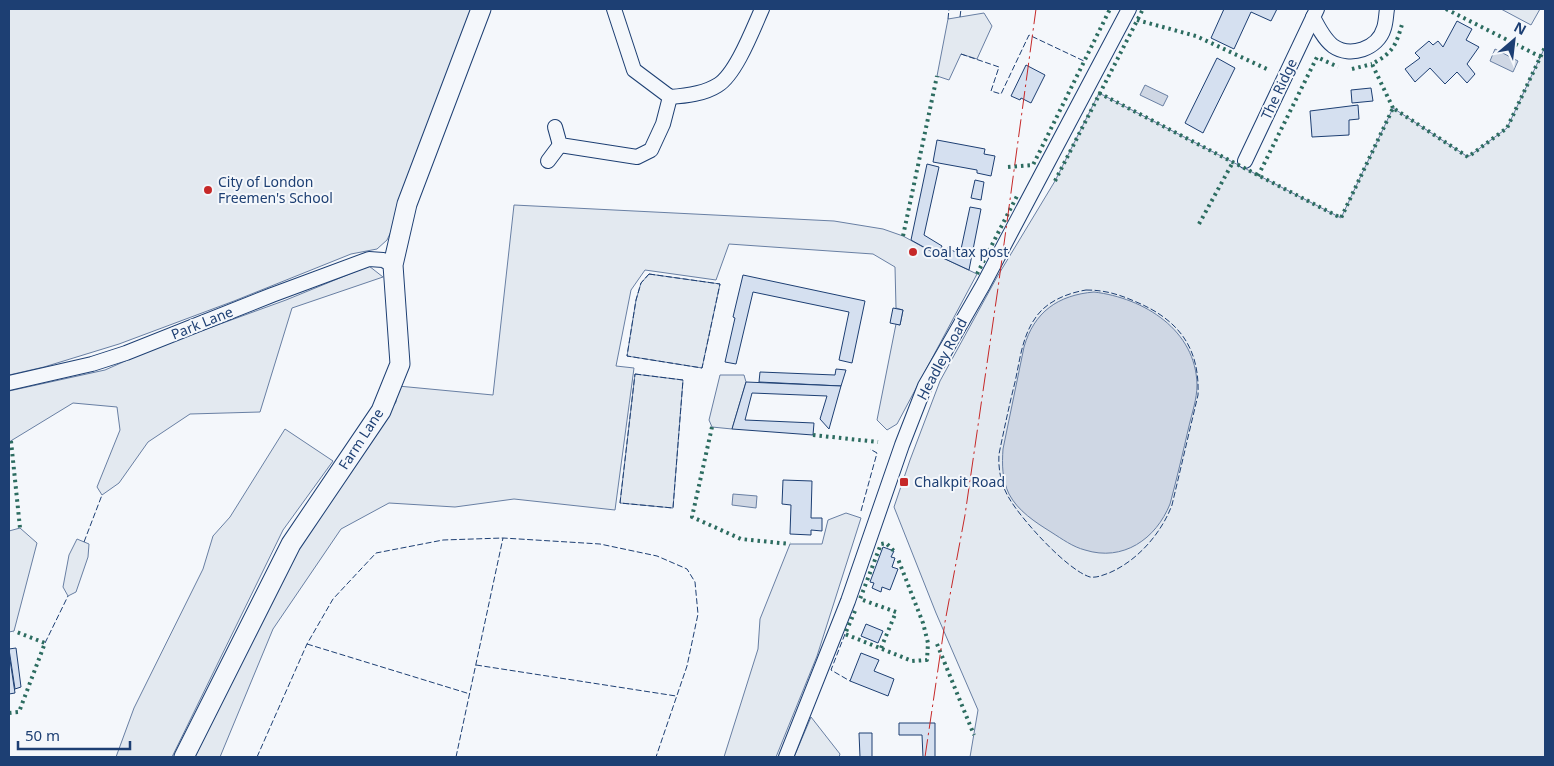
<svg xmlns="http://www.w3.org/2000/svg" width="1554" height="766" font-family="'Noto Sans',sans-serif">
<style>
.green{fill:#e3e9f0;stroke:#687fa3}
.water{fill:#cfd7e4;stroke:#687fa3}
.building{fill:#d5e0f0;stroke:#1d3f73}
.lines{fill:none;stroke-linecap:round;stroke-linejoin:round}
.street-casing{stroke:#1d3f73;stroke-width:16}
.secondary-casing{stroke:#1d3f73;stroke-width:21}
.street{stroke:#f4f7fb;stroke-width:14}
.secondary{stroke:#f4f7fb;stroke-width:19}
.hedge{stroke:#2c6c60;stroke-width:4;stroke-dasharray:2.5 4;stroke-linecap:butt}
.fence{stroke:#1d3f73;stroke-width:1;stroke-dasharray:6 2.5;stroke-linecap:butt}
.power{stroke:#c62828;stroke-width:1;stroke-dasharray:18 4 2.5 4;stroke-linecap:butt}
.poi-dot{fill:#c62828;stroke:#f4f7fb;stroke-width:2}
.labels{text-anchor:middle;stroke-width:4;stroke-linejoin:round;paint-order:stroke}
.street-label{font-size:14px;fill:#1d3f73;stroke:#f4f7fb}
.poi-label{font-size:14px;fill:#1d3f73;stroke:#f4f7fb;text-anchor:start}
</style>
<rect width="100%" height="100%" fill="#f4f7fb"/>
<g class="green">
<path d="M9,9H474L398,217L387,240L377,249L351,254L234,301L119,344L44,367L9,375Z"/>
<path d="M1501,9H1540L1531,25Z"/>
<path d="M984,13L992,26L977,59L961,54L949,80L937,76L948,19Z"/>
<path d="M1545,47V757H970L978,710L936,613L894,507L910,460L940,381L997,277L1055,181L1099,93L1341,218L1393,108L1468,157L1507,128Z"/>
<path d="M514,205L834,221L883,229L903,236L943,258L977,274L897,424L887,430L877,420L896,324L900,325L903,310L896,308L895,267L873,254L729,244L716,280L645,270L631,290L616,366L634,368L615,510L514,499L455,507L389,503L341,529L273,629L220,757H194L298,549L396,402L398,386L493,395Z"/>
<path d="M369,266L383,277L292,308L260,412L190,414L148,442L119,483L102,495L97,487L120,430L117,407L73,403L9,442V391L105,370L157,347L286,300Z"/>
<path d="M649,274L720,284L702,368L627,356L636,300L641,283Z"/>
<path d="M635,374L683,380L673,508L620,503Z"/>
<path d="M720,375H744L746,382L732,429L712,427L709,420Z"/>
<path d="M285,429L333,461L283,530L172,757H116L134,708L203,569L213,536L230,517Z"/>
<path d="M846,513L861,518L817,656L776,757H724L758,649L760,619L790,544H822L828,520Z"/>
<path d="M20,528L37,543L14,631L9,632V531Z"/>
<path d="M77,539L89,544L88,557L76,592L68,596L63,587L69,555Z"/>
<path d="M811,717L840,754L839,757H794Z"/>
</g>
<g class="water">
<path d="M1495,49L1518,61L1513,72L1490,61Z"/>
<path d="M1145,85L1168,96L1163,106L1140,95Z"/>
<path d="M1094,292C1144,298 1196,330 1197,385C1197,399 1192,413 1189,426C1183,452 1177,478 1170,504C1156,539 1123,562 1085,550C1073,547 1062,539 1051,532C1035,522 1018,511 1009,494C1002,480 1002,464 1003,449L1024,347C1034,312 1058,295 1094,292Z"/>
<path d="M733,494L757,496L756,508L732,505Z"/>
</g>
<g class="building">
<path d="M1224,9H1277L1271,21L1251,12L1234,49L1211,38Z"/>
<path d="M1457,21L1472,29L1466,40L1479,47L1467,64L1475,74L1467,83L1457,72L1445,84L1430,68L1415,82L1405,69L1420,58L1415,53L1429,41L1433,45L1438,41L1443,47Z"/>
<path d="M1217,58L1235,68L1203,133L1185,123Z"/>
<path d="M1026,65L1045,75L1031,103L1021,98L1020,100L1011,96Z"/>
<path d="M1371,88L1373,101L1352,103L1351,90Z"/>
<path d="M1358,105L1359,119L1349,120V135L1312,137L1310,111Z"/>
<path d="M937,140L985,149L984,154L995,156L991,176L977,173V170L933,162Z"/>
<path d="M927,164L939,167L924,235L942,246L938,255L911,240Z"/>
<path d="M975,180L984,182L981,200L971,198Z"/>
<path d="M970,207L981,209L969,270L943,258L947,248L960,254Z"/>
<path d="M743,275L865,301L852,363L839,360L849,312L753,292L736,364L725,362L735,318L733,317Z"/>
<path d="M893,308L903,310L900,325L890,323Z"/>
<path d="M836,369L846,370L841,386L759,382L760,372L835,375Z"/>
<path d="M746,382L841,386L829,429L820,419L827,396L752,393L745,420L814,423L813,435L732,429Z"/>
<path d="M783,480L812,481L811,518H822V531L811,530V535L790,534L791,505L782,504Z"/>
<path d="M883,547L894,551L891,557L895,558L892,567L898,569L890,590L882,587L881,592L872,588L874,583L870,582Z"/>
<path d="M866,624L883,631L878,643L861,636Z"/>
<path d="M16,648L21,687L15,689L9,649Z"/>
<path d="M9,653L15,693L9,694Z"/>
<path d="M861,653L879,660L874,671L894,679L888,696L850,681Z"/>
<path d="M899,723H935V757H923L922,735H899Z"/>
<path d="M859,733H872V757H860Z"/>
</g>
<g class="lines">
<g class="street-casing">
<g id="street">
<path d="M614,9L634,70L670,97C686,96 704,94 718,85C736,74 753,29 762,9"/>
<path d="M1313,17C1318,27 1324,39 1333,46C1350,58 1378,49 1384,28C1386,22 1386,15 1387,9"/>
<path d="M555,127L560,145L637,157L651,150L663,124L670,97"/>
<path d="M548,161L560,145"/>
<path d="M1245,161L1317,9"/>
<path d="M9,383L92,364L126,353L272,295L369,259L383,260L393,265"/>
<path d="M786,757L848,601L902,445L925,386L983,285L1129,9"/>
</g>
</g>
<g class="secondary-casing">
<path id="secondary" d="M184,757L291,544L381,411L400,364L393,265L407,204L481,9"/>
</g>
<use href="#street" class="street"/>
<use href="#secondary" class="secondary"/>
<g class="hedge">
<path d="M1446,9L1541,57"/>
<path d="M1137,20L1196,36L1269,70"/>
<path d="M1352,69L1372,64"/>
<path d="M1099,93L1341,218L1393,108L1468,157L1507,128L1545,47"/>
<path d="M1393,108L1372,64C1394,52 1396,45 1403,21"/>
<path d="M1008,167L1033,165L1110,9"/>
<path d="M1258,176L1317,57L1338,67"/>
<path d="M1055,181L1143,9"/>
<path d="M1199,224L1233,162"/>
<path d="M903,236L937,76"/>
<path d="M977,274L1018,194"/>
<path d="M712,427L692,517L741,539L790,544"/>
<path d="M813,435L878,442"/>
<path d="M11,441L20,528"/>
<path d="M855,611L845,634L912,661L927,660L928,643L923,623L898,559"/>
<path d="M937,644L974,735"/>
<path d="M881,648L896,612L860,599L881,544L886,543L894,551"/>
<path d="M9,713L19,712L45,643L14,631"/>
</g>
<g class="fence">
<path d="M960,17L961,9"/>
<path d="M948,19L949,9"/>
<path d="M961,54L999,67L991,91L1001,94L1029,35L1084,61"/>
<path d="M649,274L720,284L702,368L627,356L636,300L641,283Z"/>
<path d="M1086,290C1104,290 1118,294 1134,301C1178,319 1200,347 1198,395L1172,505C1161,534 1137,561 1109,573C1103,575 1097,578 1090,577C1067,570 1021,519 1009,498C1001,485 998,469 999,454C1004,430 1009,406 1015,382C1020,360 1022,336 1036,317C1047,301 1068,293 1086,290Z"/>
<path d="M635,374L683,380L673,508L620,503Z"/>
<path d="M861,511L877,453L870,449"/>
<path d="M84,542L102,495"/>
<path d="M845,634L831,670L850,681"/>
<path d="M45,643L68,596"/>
<path d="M307,644L470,694"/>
<path d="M476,665L676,696"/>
<path d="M257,757L307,644L333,599L376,553L443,540L503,538L600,544L657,556L687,569L695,582L698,614L687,666L656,757"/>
<path d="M456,757L503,538"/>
</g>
<path class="power" d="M925,757L945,622L965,515L998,288L1036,9"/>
</g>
<g class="poi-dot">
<circle cx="208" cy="190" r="5"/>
<circle cx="913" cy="252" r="5"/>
<rect x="899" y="477" width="10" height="10" rx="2.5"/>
</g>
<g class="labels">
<g class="street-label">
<text transform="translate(1279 89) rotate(-65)" y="5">The Ridge</text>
<text transform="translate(202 323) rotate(-22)" y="5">Park Lane</text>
<text transform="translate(942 359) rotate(-62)" y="5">Headley Road</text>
<text transform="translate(361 439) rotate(-57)" y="5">Farm Lane</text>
</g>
<g class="poi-label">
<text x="218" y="187">City of London<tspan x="218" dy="16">Freemen's School</tspan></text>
<text x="923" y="257">Coal tax post</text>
<text x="914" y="487">Chalkpit Road</text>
</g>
</g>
<rect width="1554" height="766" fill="none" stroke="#1d3f73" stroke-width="20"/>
<g transform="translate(1514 40) rotate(28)" stroke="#f4f7fb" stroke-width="4" paint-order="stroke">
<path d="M0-4L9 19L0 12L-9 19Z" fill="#1d3f73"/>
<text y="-8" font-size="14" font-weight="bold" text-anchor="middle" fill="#1d3f73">N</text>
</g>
<path d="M18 741v8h112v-8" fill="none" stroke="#1d3f73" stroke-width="2.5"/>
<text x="25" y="741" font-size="15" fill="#1d3f73" stroke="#f4f7fb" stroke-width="4" paint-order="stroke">50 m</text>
</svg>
